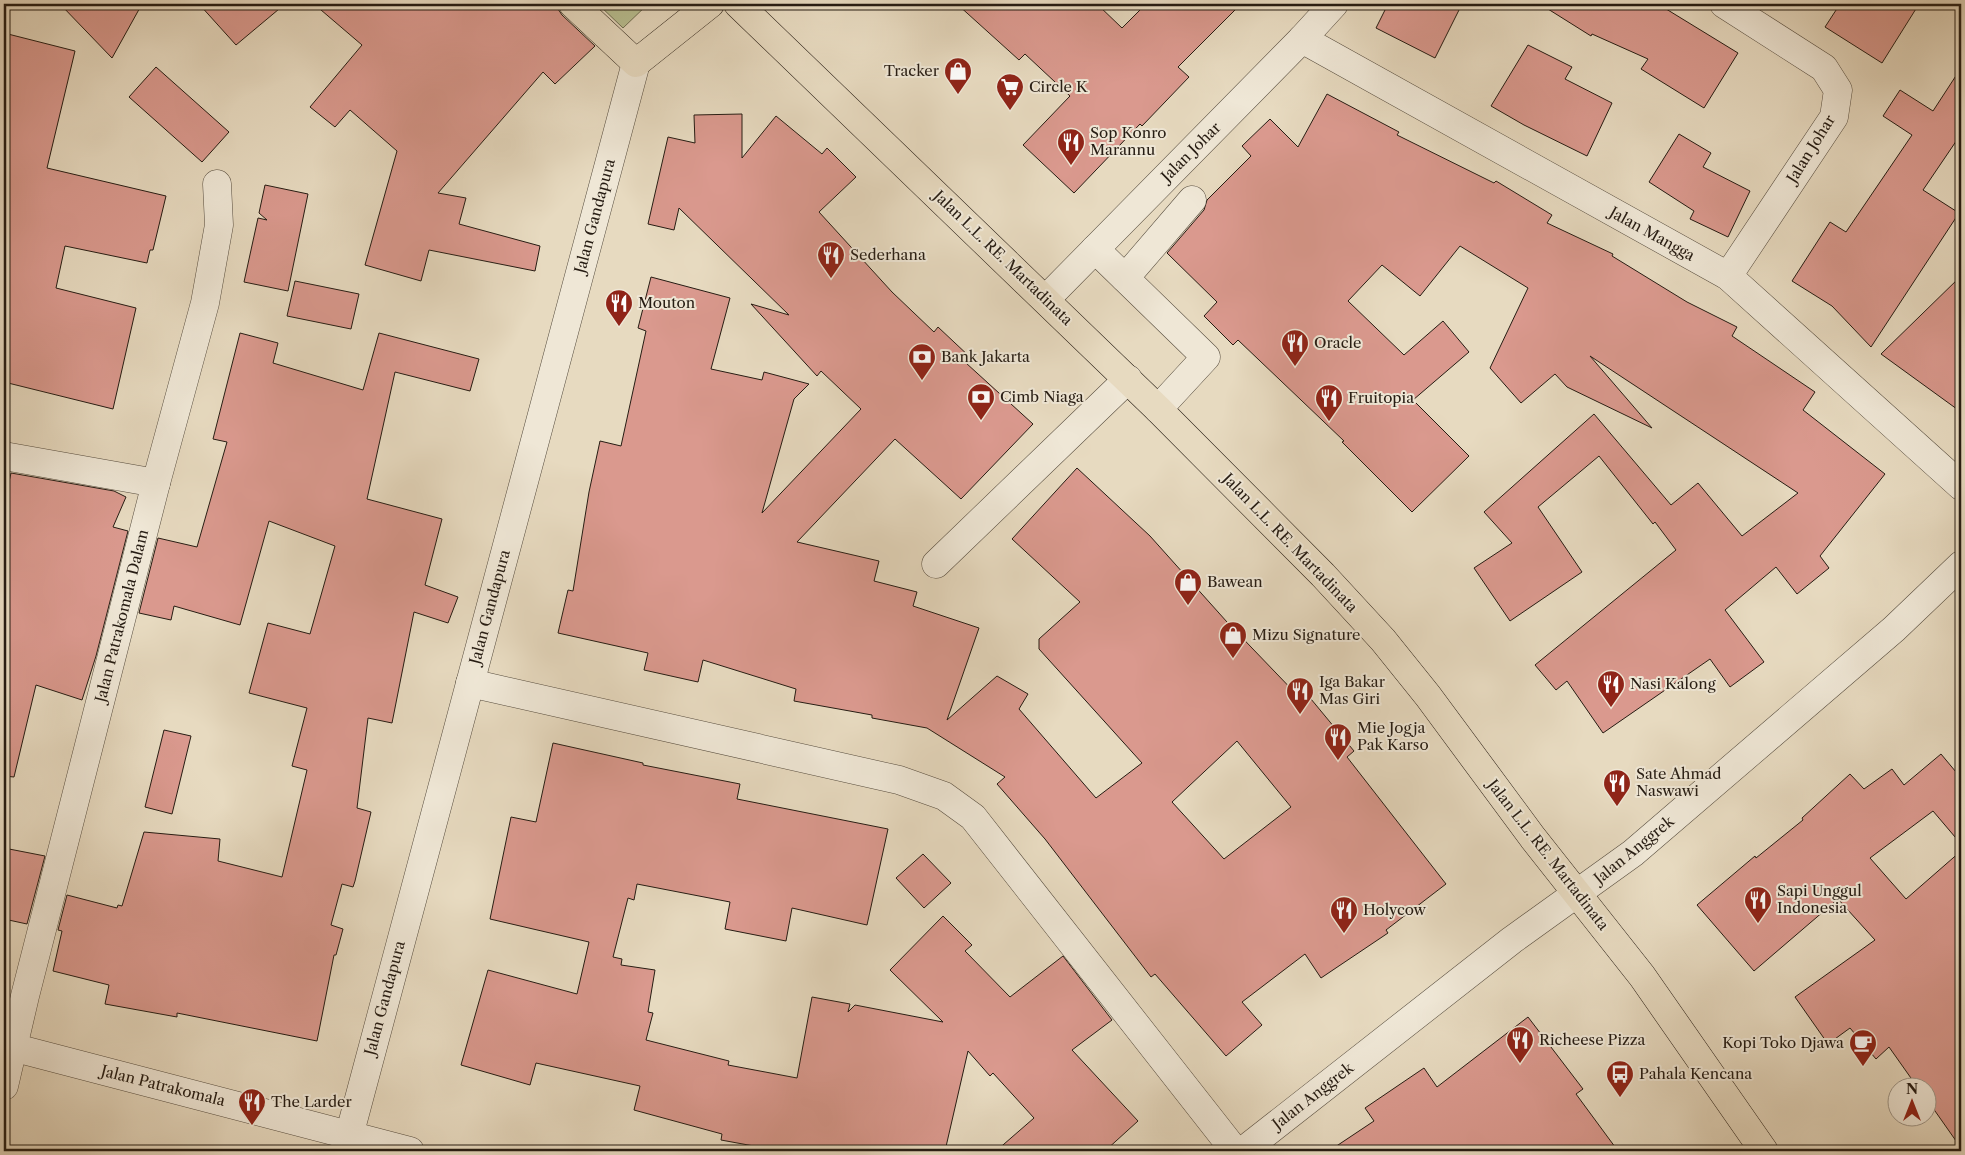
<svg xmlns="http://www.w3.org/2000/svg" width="1965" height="1155" font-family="'Libre Caslon Text',serif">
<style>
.green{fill:#b8bf91;stroke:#6f6e52}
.building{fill:#da998e;stroke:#261c13;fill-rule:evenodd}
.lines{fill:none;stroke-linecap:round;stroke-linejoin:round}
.minor-casing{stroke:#564c3e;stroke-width:29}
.major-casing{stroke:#261c13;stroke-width:29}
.minor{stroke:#efe7d6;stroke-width:28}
.major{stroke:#e7dac0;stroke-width:28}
.labels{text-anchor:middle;stroke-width:4;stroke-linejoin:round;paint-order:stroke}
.poi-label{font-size:15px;fill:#261c13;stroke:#efe7d6;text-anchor:start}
.street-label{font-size:15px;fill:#261c13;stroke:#efe7d6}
</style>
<rect width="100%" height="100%" fill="#e7dac0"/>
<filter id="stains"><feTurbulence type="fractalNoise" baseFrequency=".004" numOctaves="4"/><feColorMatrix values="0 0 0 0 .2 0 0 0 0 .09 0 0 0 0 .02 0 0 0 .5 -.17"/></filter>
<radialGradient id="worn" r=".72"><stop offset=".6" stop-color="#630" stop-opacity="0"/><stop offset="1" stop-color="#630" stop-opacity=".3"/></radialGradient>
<path class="green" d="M598,4H648L623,28Z"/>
<g class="building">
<path d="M60,4H142L112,58Z"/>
<path d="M199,4H285L236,45Z"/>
<path d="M314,4H558V9L562,15L595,46L555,84L543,72L438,193L466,198L459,224L540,246L535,271L429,250L421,281L365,265L397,151L350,110L335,127L310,107L362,45Z"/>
<path d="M957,4H1097L1122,28L1146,4H1241L1178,67L1189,77L1142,126L1140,124L1074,193L1023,145L1070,96L1025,54L1019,60Z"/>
<path d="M1388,4H1462L1435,58L1376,28Z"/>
<path d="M1540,4H1658L1738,53L1704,108L1641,69L1648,59L1592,34L1591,36Z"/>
<path d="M1840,4H1919L1882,63L1825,27Z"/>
<path d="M4,33L75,51L47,168L166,196L153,250H150L147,263L65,246L56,288L136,308L113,409L4,382Z"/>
<path d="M1528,45L1572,67L1565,79L1612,103L1587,156L1524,125L1491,106Z"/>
<path d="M156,67L229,132L202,162L129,97Z"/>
<path d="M1961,68V134L1923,190L1959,213L1871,347L1832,306L1792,281L1830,222L1846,232L1912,135L1883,116L1900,90L1933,111Z"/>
<path d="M1327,94L1399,132L1397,135L1494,183L1496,181L1552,215L1547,223L1613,254L1612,256L1687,302L1737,327L1732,336L1815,392L1803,410L1885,474L1820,556L1829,568L1797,594L1776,567L1725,610L1764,662L1730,687L1710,659L1603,733L1567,681L1556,690L1535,665L1676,550L1655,522L1653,524L1599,456L1538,507L1582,572L1510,621L1474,568L1512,543L1484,512L1594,414L1671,505L1698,483L1742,536L1798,493L1590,356L1652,428L1567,387L1555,374L1521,403L1490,368L1528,288L1460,246L1420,296L1382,265L1348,301L1404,355L1443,321L1469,352L1413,400L1469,456L1412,512L1342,442L1344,441L1238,340L1233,345L1204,316L1217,302L1167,253L1204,210L1207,200L1251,156L1242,146L1270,119L1298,147Z"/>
<path d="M742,114V158L776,116L822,154L827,148L856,177L819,212L892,292L934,332L938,327L971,358L966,363L1033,424L961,499L895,439L797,542L879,561L874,581L917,592L913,606L979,628L947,720L997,676L1028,694L1019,709L1096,798L1142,763L1039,649V639L1080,602L1012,539L1077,468L1150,536L1227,622L1300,698L1306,693L1354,751L1347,757L1446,884L1386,930L1388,933L1321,978L1305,954L1242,1002L1262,1025L1226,1056L1155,974L1151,977L1045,839L997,784L1005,777L927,728L872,718V715L794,701L796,689L703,660L698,682L644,670L648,653L558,633L568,590L573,591L589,492L600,441L621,446L646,331L638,328L651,277L730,298L711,369L762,380L764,372L809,384L794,399L762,513L861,409L821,371L817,376L751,304L789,315L679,208L674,230L648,224L668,137L695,143L694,115ZM1237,741L1291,807L1224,859L1172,802Z"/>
<path d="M1679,134L1711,153L1703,167L1750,191L1728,237L1690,219L1694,211L1649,182Z"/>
<path d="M265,185L308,194L288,291L244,282L258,218L267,220L259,213Z"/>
<path d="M1961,276V412L1881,354Z"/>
<path d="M295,281L359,294L351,329L287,316Z"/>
<path d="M240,333L278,343L273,363L363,390L379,333L479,359L470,391L395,372L367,499L442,519L425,585L458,597L448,623L414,612L392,723L368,718L357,808L371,812L355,881L353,887L342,884L331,925L343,929L336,955H334L317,1041L177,1013V1017L105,1004L109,985L53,971L62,931L58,930L67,895L117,908L118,905L122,906L144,832L220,839L218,861L282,877L307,770L292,766L307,708L249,693L268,623L310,634L335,546L269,521L240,625L174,606L171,620L139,613L158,538L197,547L227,442L213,439Z"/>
<path d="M11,473L114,491L126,497L113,527L128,531L96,656L82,700L36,685L14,777L4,776V504Z"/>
<path d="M164,730L191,736L172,814L145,807Z"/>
<path d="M553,743L643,763V765L740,784L737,799L888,829L867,925L792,908L786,941L725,929L730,902L637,884L634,900L628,898L613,957L622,959L621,965L655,970L648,1012L653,1013L646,1040L729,1061L728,1065L797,1078L812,997L850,1004L848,1012L855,1005L943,1022L890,970L943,916L972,945L965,951L1010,997L1063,956L1112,1020L1072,1050L1138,1121L1105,1151H996L1034,1118L993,1073L990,1076L968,1051L945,1151H781L721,1140L722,1134L634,1110L640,1086L536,1063L530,1085L461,1065L488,970L577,994L589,942L490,919L511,817L536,822Z"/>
<path d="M1941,754L1961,778V844L1933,811L1870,858L1906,899L1961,851V1148L1928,1101V1088H1918L1889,1047L1876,1059L1850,1028L1828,1044L1795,997L1875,940L1838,899L1754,971L1697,905L1755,856L1756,858L1803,820L1802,818L1850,774L1864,789L1892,769L1904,785Z"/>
<path d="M4,848L45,856L27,924L4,919Z"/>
<path d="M923,854L951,883L924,908L896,878Z"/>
<path d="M1528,1017L1583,1089L1576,1094L1618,1151H1329L1374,1121L1365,1108L1424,1068L1437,1087Z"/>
</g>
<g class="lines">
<g class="minor-casing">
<g id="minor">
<path d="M1724,4L1824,68L1838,90L1834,117L1728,276"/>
<path d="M1302,39L1728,276L1961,486"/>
<path d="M1095,249L1206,357L1158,409"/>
<path d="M1125,278L1192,200"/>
<path d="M1046,299L1302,39L1334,4"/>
<path d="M4,456L156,483"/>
<path d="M936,564L1128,379"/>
<path d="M470,683L899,780L944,796L973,817L1235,1151"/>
<path d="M4,1045L410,1151"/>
<path d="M4,1086L25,996L156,483L205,303L219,225L217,184"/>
<path d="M345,1151L636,63"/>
<path d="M1243,1151L1512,940L1633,853L1894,629L1961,565"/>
</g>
</g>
<g class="major-casing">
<g id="major">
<path d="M573,4L636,63L710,4"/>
<path d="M738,4L1158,409L1323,575L1383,640L1428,696L1533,838L1642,976L1764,1151"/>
</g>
</g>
<use href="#minor" class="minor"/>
<use href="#major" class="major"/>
</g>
<defs>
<g id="shop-pin" transform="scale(1.4375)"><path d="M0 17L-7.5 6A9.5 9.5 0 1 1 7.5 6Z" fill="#8f2418" stroke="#efe7d6"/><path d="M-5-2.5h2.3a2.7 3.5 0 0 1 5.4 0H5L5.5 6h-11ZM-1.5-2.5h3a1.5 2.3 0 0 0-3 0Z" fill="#fff"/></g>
<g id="supermarket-pin" transform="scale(1.4375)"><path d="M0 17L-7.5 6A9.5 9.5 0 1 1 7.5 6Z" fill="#8f2418" stroke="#efe7d6"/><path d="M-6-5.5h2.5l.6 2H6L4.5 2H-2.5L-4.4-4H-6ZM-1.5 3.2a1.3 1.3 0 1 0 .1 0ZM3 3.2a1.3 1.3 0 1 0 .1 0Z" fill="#fff"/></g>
<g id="restaurant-pin" transform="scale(1.4375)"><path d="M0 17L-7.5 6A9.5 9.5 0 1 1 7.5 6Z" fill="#8f2418" stroke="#efe7d6"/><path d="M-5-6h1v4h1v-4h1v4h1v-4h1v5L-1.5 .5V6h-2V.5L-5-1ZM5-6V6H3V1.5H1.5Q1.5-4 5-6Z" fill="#fff"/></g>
<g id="bank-pin" transform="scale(1.4375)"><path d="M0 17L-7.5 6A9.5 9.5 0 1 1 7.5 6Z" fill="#8f2418" stroke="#efe7d6"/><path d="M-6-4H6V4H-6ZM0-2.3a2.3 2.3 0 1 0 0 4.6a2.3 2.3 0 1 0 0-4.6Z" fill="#fff"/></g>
<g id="cafe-pin" transform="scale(1.4375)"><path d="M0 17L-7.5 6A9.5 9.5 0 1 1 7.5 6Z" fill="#8f2418" stroke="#efe7d6"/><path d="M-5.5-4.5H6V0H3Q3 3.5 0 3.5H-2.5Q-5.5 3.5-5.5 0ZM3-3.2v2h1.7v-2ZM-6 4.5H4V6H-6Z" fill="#fff"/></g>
<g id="bus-pin" transform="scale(1.4375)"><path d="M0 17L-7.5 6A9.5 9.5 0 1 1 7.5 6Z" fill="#8f2418" stroke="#efe7d6"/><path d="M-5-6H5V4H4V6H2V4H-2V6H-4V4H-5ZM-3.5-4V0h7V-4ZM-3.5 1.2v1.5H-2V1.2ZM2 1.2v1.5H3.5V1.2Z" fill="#fff"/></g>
</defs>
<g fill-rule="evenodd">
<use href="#shop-pin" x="958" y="71"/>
<use href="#supermarket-pin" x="1010" y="87"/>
<use href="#restaurant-pin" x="1071" y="142"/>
<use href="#restaurant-pin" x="831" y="255"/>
<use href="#restaurant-pin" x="619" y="303"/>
<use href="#restaurant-pin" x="1295" y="343"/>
<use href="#bank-pin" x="922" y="357"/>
<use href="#bank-pin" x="981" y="397"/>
<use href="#restaurant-pin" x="1329" y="398"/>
<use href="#shop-pin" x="1188" y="582"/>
<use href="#shop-pin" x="1233" y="635"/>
<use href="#restaurant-pin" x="1611" y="684"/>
<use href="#restaurant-pin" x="1300" y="691"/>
<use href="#restaurant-pin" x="1338" y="737"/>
<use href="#restaurant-pin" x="1617" y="783"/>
<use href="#restaurant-pin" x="1758" y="900"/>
<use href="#restaurant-pin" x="1344" y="910"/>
<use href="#restaurant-pin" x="1520" y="1040"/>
<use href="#cafe-pin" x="1863" y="1043"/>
<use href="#bus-pin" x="1620" y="1074"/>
<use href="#restaurant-pin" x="252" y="1102"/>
</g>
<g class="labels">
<g class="poi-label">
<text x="939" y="76" text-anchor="end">Tracker</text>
<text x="1029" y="92">Circle K</text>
<text x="1090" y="138">Sop Konro<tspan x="1090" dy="17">Marannu</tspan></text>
<text x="850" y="260">Sederhana</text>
<text x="638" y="308">Mouton</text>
<text x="1314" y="348">Oracle</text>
<text x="941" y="362">Bank Jakarta</text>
<text x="1000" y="402">Cimb Niaga</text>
<text x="1348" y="403">Fruitopia</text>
<text x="1207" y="587">Bawean</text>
<text x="1252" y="640">Mizu Signature</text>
<text x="1319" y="687">Iga Bakar<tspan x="1319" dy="17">Mas Giri</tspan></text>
<text x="1630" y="689">Nasi Kalong</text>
<text x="1357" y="733">Mie Jogja<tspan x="1357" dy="17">Pak Karso</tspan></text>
<text x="1636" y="779">Sate Ahmad<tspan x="1636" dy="17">Naswawi</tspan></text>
<text x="1777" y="896">Sapi Unggul<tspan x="1777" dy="17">Indonesia</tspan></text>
<text x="1363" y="915">Holycow</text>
<text x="1539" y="1045">Richeese Pizza</text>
<text x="1844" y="1048" text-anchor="end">Kopi Toko Djawa</text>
<text x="1639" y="1079">Pahala Kencana</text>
<text x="271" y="1107">The Larder</text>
</g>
<g class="street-label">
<text transform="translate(1811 149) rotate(-58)" y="5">Jalan Johar</text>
<text transform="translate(1191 152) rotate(-45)" y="5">Jalan Johar</text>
<text transform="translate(595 216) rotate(-75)" y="5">Jalan Gandapura</text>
<text transform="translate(1652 234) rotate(29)" y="5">Jalan Mangga</text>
<text transform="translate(1003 258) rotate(44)" y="5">Jalan L.L. RE. Martadinata</text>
<text transform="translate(1290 543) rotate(46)" y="5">Jalan L.L. RE. Martadinata</text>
<text transform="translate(490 607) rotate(-75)" y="5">Jalan Gandapura</text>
<text transform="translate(122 616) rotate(-76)" y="5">Jalan Patrakomala Dalam</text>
<text transform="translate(1634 850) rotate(-39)" y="5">Jalan Anggrek</text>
<text transform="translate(1548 855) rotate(52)" y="5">Jalan L.L. RE. Martadinata</text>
<text transform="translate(385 998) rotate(-75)" y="5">Jalan Gandapura</text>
<text transform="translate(163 1086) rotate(14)" y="5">Jalan Patrakomala</text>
<text transform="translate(1313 1096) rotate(-38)" y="5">Jalan Anggrek</text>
</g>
</g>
<rect width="1965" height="1155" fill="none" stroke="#e7dac0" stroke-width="20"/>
<rect x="5" y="5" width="1955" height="1145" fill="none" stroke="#261c13" stroke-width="2.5"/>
<rect x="10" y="10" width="1945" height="1135" fill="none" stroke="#261c13"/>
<g transform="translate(1912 1102)"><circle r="24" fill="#efe7d6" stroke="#9f9688"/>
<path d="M0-4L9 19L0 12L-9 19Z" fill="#8f2418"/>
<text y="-8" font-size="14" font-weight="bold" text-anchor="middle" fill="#261c13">N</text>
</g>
<rect width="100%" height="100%" filter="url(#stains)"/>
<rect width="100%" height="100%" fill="url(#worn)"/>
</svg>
